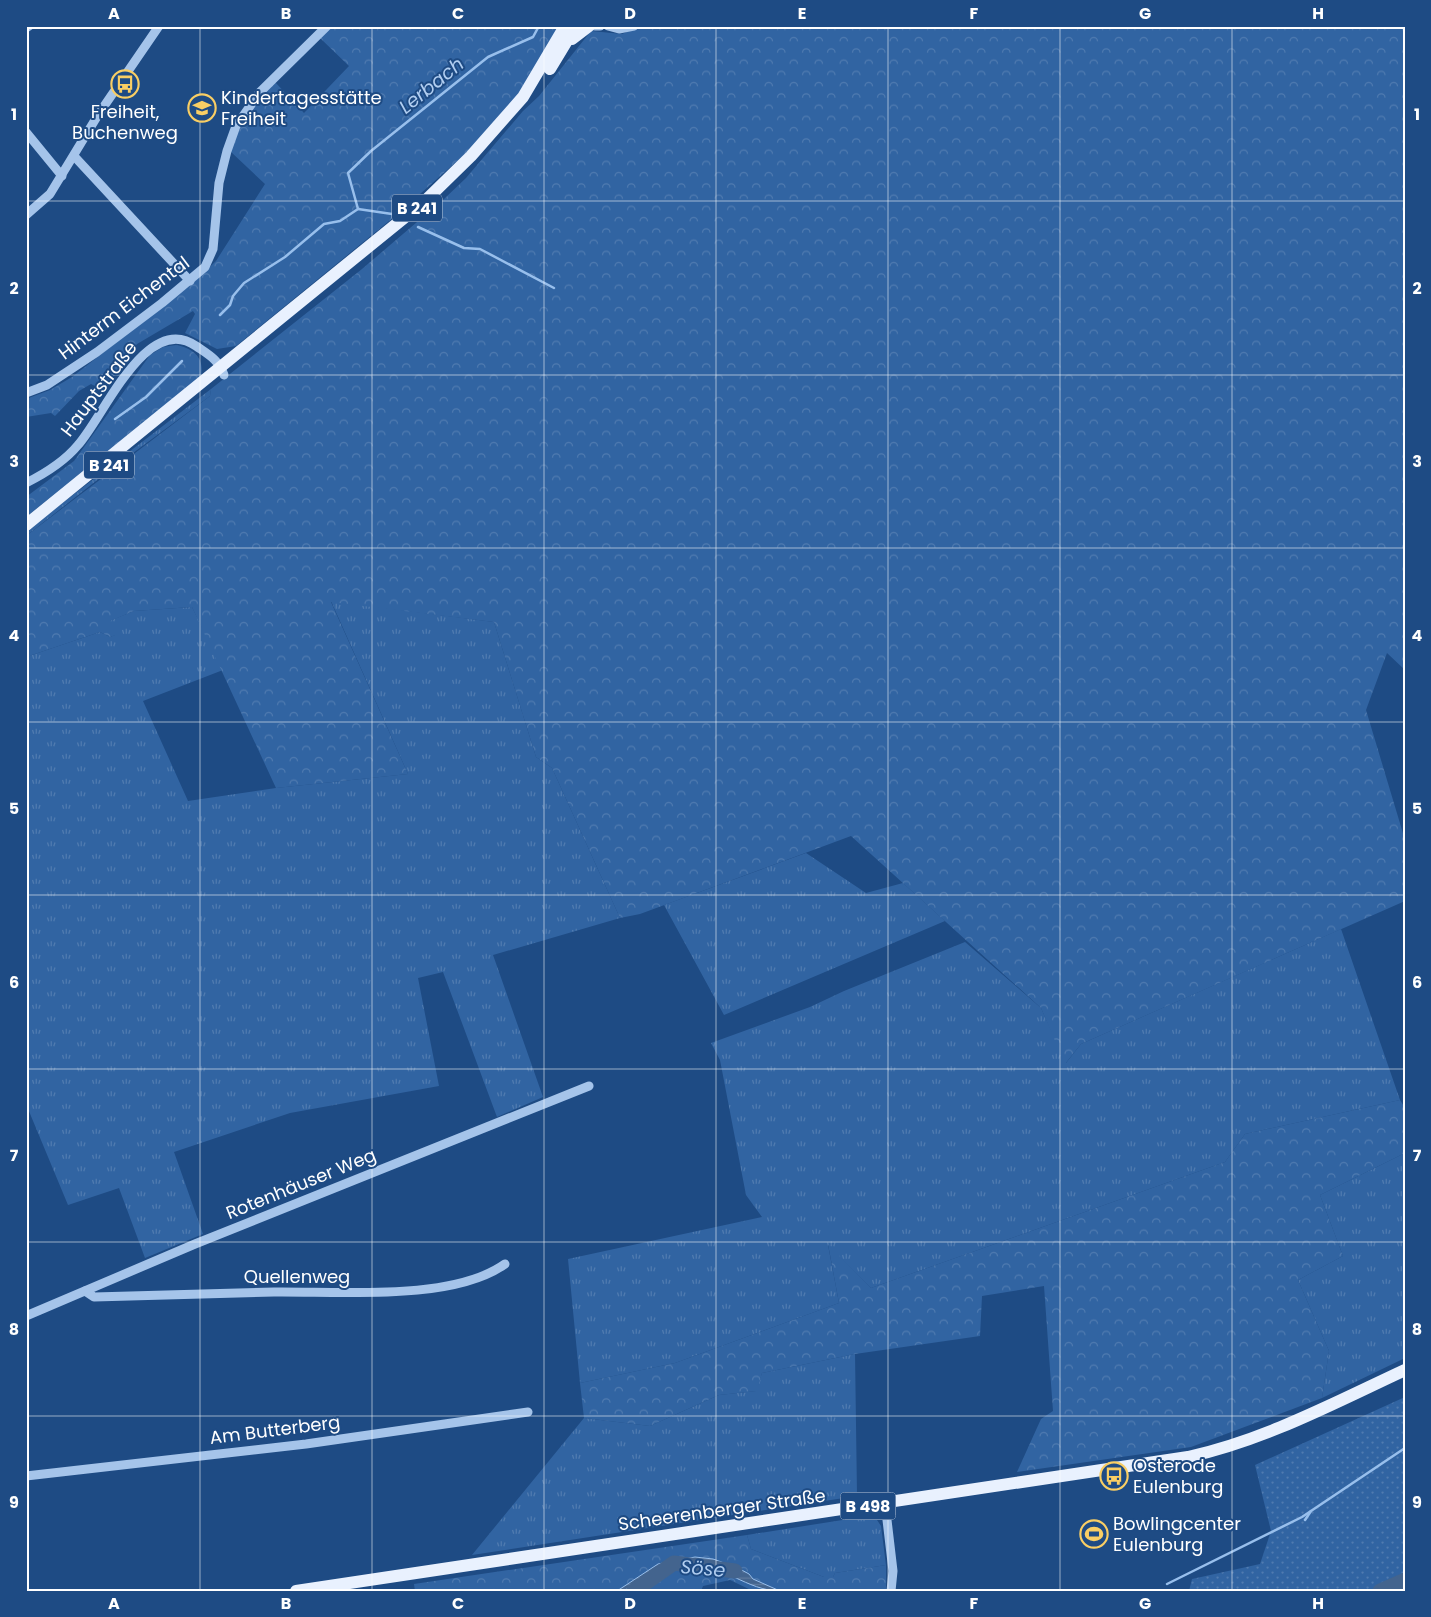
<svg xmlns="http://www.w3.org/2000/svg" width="1431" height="1617" font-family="Poppins,sans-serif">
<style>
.grass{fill:url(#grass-tufts)}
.forest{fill:url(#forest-crowns)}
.park{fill:url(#park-dots)}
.water{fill:url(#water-rules);stroke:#98bfec}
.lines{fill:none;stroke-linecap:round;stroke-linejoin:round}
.stream{stroke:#98bfec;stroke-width:2.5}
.river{stroke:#43648e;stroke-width:15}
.minor{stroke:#a5c4ea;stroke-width:9}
.major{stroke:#e9f1fe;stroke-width:12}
.grid{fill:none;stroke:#fff;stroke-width:1;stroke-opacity:0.55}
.labels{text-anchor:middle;stroke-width:4;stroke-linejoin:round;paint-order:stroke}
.shield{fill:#1e4b84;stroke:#bcc9da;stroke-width:1}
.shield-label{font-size:16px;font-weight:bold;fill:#fff}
.poi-label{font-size:18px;fill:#fff;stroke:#1e4b84;text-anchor:start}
.street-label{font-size:18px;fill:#fff;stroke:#1e4b84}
.water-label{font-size:19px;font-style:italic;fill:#b1cef1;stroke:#1e4b84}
.neatline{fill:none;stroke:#fff;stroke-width:2}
.grid-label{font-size:16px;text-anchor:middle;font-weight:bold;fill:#fff}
</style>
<defs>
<pattern id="grass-tufts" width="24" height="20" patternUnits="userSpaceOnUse" patternTransform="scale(1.25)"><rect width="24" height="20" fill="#3164a2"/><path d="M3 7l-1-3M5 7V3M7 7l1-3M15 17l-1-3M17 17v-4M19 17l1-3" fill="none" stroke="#507bb0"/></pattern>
<pattern id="forest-crowns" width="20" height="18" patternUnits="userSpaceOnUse" patternTransform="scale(1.25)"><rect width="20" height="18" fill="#3164a2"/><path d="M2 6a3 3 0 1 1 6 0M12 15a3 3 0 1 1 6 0" fill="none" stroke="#507bb0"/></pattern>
<pattern id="park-dots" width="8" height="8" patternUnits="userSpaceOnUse" patternTransform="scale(1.25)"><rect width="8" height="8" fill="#3164a2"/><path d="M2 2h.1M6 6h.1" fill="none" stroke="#507bb0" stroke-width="1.8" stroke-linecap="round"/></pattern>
<pattern id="water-rules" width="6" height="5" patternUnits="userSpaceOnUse" patternTransform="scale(1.25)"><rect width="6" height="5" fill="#43648e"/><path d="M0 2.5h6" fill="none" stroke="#5f7b9f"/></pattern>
</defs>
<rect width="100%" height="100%" fill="#1e4b84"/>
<g class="grass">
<path d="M211,389L210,396L110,470L26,536V531Z"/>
<path d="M331,601L494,622L536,757L552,768L620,918L493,955L543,1097L497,1117L443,972L418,978L439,1086L290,1113L174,1152L203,1234L145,1258L119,1188L68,1205L26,1104V657L100,632L110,637L115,635L109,621L134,611L192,607L223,670L143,701L188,801L276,788L408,774Z"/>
<path d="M806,853L866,893L903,883L945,921L724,1015L664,905Z"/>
<path d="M1341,929L1400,1100L1245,1134L1225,1162L871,1288L828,1245L839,1303L675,1363L580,1383L568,1259L762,1217L746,1195L720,1060L711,1043L810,1007L844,991L965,942L1041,1008L1066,1063L1081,1044Z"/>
<path d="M1405,1153V1358L1322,1398L1329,1351L1298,1280L1343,1256L1320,1195Z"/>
<path d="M855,1354L857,1496L472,1555L584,1418L650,1426L719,1395L756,1391L762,1373Z"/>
<path d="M868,1516L875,1517L881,1526L886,1565L835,1573L833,1577H824L751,1549L747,1535Z"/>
</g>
<g class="forest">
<path d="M329,26H560L519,95L481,140L394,217L236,346L217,349L185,333L195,314L193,311L137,344L103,390L91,384L79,391L55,416L51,413L26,417V399L50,390L72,377L194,282L216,261L265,184L230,151C240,124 254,102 275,82L304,113L349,66L320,38Z"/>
<path d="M641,26H1405V670L1387,653L1366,710L1405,840V901L1081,1044L1065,1064L1041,1008L851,836L640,914L620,918L552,768L536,757L494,622L331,602L408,774L276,788L192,607L134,611L110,621L116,635L110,637L100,632L26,657V536L210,396L211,389L362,269L444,199L466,178L523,111L539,96L591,31L622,34Z"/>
<path d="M176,345C193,348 205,358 201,376L26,517V497L74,461L150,355L163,347Z"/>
<path d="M1400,1100L1405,1108V1153L1320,1195L1343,1256L1298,1280L1329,1351L1322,1398L1191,1447L1017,1472L1041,1419L1053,1411L1044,1286L982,1296L980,1336L855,1354L762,1373L757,1391L719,1395L650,1426L584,1418L580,1383L675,1363L839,1303L828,1244L871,1288L1225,1162L1245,1134Z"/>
<path d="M747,1535L751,1549L824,1577H833L835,1573L886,1565V1591H780L753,1579L749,1574L705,1558L695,1557L658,1564L617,1591H415L414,1584Z"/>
<path d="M688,1565L713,1567L766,1591H753L730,1580L703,1586L701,1591H627L662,1570Z"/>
</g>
<path class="park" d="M1405,1397V1578L1378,1591H1189L1192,1579L1260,1564L1271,1531L1255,1465Z"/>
<path class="water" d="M695,1557L713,1559L738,1568L749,1574L753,1579L780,1591C747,1591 722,1563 688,1565C659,1566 637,1591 617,1591L658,1564Z"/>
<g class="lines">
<g class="stream">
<path d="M358,209L392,214"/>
<path d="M418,227L464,248L480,249L554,288"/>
<path d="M220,315L230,305L233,296L244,283L285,257L324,224L340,221L358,209L348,173L371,151L488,57L533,37L539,26"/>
<path d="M115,419L146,397L182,361"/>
<path d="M1305,1520L1311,1511"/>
<path d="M1167,1584L1302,1517L1405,1448"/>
</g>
<g class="river">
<path d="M634,1591L674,1563L735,1571"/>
<path d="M1380,1591L1405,1580"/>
</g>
<g class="minor">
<path d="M595,26H600"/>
<path d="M608,26L619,29L634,26"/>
<path d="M26,28L29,26"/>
<path d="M26,132L62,176"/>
<path d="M74,156L190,281"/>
<path d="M26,215L50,194L98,115L159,26"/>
<path d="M26,393L47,385L97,352L162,303L205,267L213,249L219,183L227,151L236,126L260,92L327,26"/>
<path d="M26,483C46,473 64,462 78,445C104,416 147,311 196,346C209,355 219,360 224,375"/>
<path d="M85,1291L94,1297C154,1295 214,1294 274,1292C337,1291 452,1302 505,1264"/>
<path d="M26,1316L195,1244L589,1086"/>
<path d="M26,1476L306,1444L528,1412"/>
<path d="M885,1503L893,1571L891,1591"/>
</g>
<g class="major">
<path d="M572,39L589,26"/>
<path d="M550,69L576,26"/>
<path d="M26,525L426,200L471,156L523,97L565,26"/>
<path d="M296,1591L1188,1457C1265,1440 1334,1403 1405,1370"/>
</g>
</g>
<path class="grid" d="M200,26V1591M372,26V1591M544,26V1591M716,26V1591M888,26V1591M1060,26V1591M1232,26V1591M26,201H1405M26,375H1405M26,548H1405M26,722H1405M26,895H1405M26,1069H1405M26,1242H1405M26,1416H1405"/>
<defs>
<g id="bus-ring" transform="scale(1.4375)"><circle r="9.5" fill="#1e4b84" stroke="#f9ce64" stroke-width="1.5"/><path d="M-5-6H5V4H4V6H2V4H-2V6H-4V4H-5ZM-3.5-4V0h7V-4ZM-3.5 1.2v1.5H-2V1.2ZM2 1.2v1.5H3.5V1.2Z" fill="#f9ce64"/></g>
<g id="school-ring" transform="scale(1.4375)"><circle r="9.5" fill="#1e4b84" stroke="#f9ce64" stroke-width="1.5"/><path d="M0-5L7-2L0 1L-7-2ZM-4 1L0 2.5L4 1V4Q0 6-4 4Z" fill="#f9ce64"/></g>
<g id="stadium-ring" transform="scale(1.4375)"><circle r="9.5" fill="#1e4b84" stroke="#f9ce64" stroke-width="1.5"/><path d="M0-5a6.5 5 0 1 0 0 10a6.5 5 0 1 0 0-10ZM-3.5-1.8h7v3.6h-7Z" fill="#f9ce64"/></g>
</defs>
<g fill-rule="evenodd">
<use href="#bus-ring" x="125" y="84"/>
<use href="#school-ring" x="202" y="108"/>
<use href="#bus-ring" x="1114" y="1476"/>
<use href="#stadium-ring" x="1094" y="1534"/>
</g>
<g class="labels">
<g class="shield">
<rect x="392" y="194.5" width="50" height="27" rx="4"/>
<rect x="84" y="451.5" width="50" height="27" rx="4"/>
<rect x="840.5" y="1492.5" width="55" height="27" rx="4"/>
</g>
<g class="shield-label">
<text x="417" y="214">B 241</text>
<text x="109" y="471">B 241</text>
<text x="868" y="1512">B 498</text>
</g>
<g class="poi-label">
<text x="221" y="104">Kindertagesstätte<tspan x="221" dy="21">Freiheit</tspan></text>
<text x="125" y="118" text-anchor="middle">Freiheit,<tspan x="125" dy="21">Buchenweg</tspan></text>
<text x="1133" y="1472">Osterode<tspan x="1133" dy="21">Eulenburg</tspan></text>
<text x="1113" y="1530">Bowlingcenter<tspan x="1113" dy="21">Eulenburg</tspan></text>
</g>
<g class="street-label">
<text transform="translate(124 308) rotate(-37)" y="6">Hinterm Eichental</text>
<text transform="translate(99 389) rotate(-53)" y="6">Hauptstraße</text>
<text transform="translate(301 1184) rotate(-22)" y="6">Rotenhäuser Weg</text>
<text x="297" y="1283">Quellenweg</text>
<text transform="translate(275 1430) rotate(-7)" y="6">Am Butterberg</text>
<text transform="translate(722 1510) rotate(-8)" y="6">Scheerenberger Straße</text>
</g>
<g class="water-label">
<text transform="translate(431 85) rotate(-39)" y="7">Lerbach</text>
<text transform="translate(703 1568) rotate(5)" y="7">Söse</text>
</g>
</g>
<rect width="1431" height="1617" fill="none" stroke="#1e4b84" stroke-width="55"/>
<rect x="28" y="28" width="1376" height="1562" class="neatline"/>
<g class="grid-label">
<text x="114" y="19">A</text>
<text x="286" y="19">B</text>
<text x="458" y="19">C</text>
<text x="630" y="19">D</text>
<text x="802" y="19">E</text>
<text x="974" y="19">F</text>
<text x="1145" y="19">G</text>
<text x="1318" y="19">H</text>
<text x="14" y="120">1</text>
<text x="1417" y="120">1</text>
<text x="14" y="294">2</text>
<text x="1417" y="294">2</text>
<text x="14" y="467">3</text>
<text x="1417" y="467">3</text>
<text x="14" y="641">4</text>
<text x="1417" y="641">4</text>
<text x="14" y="814">5</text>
<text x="1417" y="814">5</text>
<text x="14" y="988">6</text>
<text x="1417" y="988">6</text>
<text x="14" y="1161">7</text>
<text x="1417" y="1161">7</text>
<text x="14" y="1335">8</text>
<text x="1417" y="1335">8</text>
<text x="14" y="1508">9</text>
<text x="1417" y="1508">9</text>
<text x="114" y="1609">A</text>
<text x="286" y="1609">B</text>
<text x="458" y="1609">C</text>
<text x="630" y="1609">D</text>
<text x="802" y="1609">E</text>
<text x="974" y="1609">F</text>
<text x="1145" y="1609">G</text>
<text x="1318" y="1609">H</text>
</g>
</svg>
